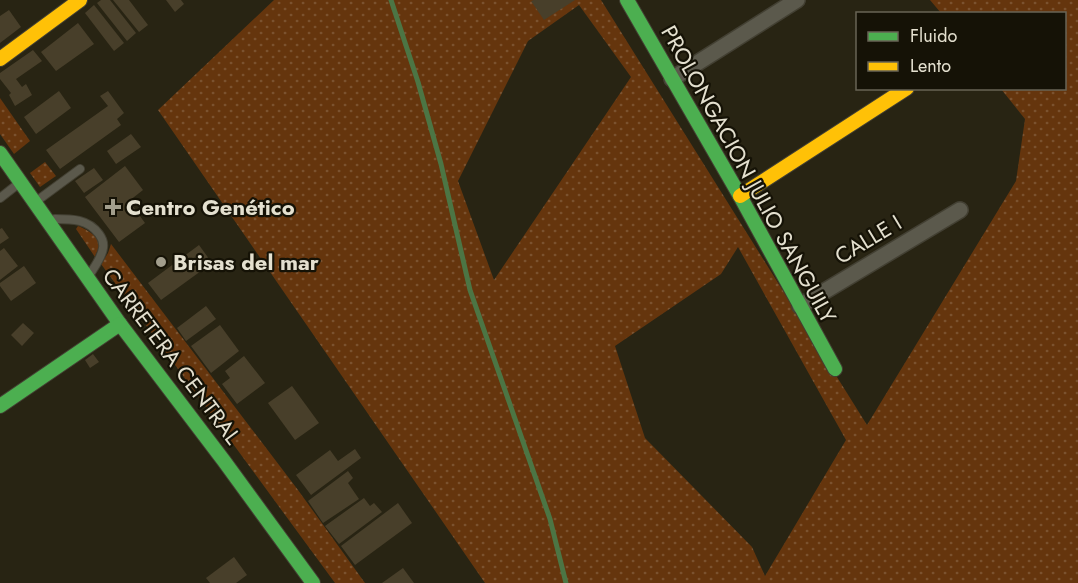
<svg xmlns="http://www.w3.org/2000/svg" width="1078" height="583" font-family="Jost,sans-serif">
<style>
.grass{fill:url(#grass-dots);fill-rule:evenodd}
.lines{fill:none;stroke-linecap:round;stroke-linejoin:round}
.stream{stroke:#4c7544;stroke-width:5}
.building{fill:#483f2a}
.lane-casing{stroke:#434033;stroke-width:10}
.street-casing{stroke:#434033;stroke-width:18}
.fast-casing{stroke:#434033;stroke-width:16}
.slow-casing{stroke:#434033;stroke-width:16}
.lane{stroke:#5b594c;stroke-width:8}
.street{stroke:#5b594c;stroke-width:15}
.fast{stroke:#4caf50;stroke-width:14}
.slow{stroke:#ffc107;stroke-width:14}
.poi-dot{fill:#a29e8d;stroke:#151206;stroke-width:2}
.labels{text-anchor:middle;stroke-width:4.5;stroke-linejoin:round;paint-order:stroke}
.street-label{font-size:22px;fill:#e4e0cf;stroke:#151206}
.poi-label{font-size:22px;font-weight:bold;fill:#e4e0cf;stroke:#151206;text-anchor:start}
</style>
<defs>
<pattern id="grass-dots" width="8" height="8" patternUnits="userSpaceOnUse" patternTransform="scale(1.5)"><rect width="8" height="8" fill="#65350d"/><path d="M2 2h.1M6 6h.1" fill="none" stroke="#7b522f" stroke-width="1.8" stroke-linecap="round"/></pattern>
</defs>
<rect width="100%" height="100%" fill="#282413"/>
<g class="grass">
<path d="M274,0H601L867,425L1016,181L1025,119L1001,89L1064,88V14L941,13L930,0H1078V583H485L158,110ZM579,5L631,77L494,280L458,181L528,41ZM738,247L846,440L765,576L752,547L645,438L615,346L721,274Z"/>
<path d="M0,98L30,141L14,154L0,134Z"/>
<path d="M45,162L56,176L40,187L30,173Z"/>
<path d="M78,226C86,229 101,237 99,247C98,250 96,253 95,257L76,229Z"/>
<path d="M111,244L298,490L365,583H335L101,264L108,253Z"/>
</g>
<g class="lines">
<path class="stream" d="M391,0L418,82L441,164L470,290L550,519L566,583"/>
</g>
<g class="building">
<path d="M101,0H110L136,33L127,41L97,3Z"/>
<path d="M113,0H129L148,25L139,32Z"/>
<path d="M166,0H181L184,4L175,12Z"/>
<path d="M534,0H575L544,20L531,1Z"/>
<path d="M94,5L124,43L114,51L85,13Z"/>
<path d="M9,10L21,27L0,43V16Z"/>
<path d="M78,23L94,44L56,71L41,52Z"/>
<path d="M33,50L42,61L16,79L22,87L26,84L32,95L15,106L9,95L11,93L0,79V73Z"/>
<path d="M59,91L71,108L36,134L24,117Z"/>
<path d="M108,91L124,113L117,119L121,125L60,169L46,150L108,106L100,96Z"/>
<path d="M131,134L141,147L116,164L107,151Z"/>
<path d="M125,166L143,190L129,201L145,223L119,242L85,197Z"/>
<path d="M94,168L103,180L84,193L75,181Z"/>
<path d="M2,228L9,238L0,244V229Z"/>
<path d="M199,245L212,263L161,300L148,283Z"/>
<path d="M4,248L18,266L0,280V251Z"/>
<path d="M24,266L36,283L11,301L0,286V283Z"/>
<path d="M206,306L216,319L186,341L177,328Z"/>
<path d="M23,323L34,333L22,346L11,335Z"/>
<path d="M220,325L239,351L211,373L191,346Z"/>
<path d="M93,354L99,362L90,368L85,360Z"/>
<path d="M244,356L265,383L237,404L222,384L230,378L225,371Z"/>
<path d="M292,386L319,423L295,440L268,403Z"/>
<path d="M355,449L361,458L311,495L296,475L330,450L338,461Z"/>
<path d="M348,471L353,478L348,483L359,499L323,523L308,501Z"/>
<path d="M364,498L370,506L374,503L382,512L339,544L325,526Z"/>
<path d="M398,503L412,523L355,565L341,546Z"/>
<path d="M234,557L247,575L236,583H210L206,578Z"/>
<path d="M403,568L414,583H382Z"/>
</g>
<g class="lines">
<g class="lane-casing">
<g id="lane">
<path d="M0,198L18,184"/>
<path d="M38,200L80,169"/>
<path d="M55,219C72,219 88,219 99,234C102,238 104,242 103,248C102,257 95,266 90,274"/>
</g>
</g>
<g class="street-casing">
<g id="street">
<path d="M672,79L797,0"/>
<path d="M800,306L960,210"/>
</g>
</g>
<g class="fast-casing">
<g id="fast">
<path d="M627,0L740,196L835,369"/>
<path d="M0,153L120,324L224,461L313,583"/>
<path d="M0,406L120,324"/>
</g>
</g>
<g class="slow-casing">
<g id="slow">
<path d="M0,59L80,0"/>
<path d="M740,196L907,88"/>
</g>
</g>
<use href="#lane" class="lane"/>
<use href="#street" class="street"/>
<use href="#fast" class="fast"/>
<use href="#slow" class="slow"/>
</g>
<g class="poi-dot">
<path d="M110 198h6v6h6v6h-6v6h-6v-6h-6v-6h6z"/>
<circle cx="161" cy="262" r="6"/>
</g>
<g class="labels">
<g class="street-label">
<text transform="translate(749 174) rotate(61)" y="8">PROLONGACION JULIO SANGUILY</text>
<text transform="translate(868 239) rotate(-31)" y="8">CALLE I</text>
<text transform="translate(172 356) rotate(53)" y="8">CARRETERA CENTRAL</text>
</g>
<g class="poi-label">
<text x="126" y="215">Centro Genético</text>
<text x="173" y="270">Brisas del mar</text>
</g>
</g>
<rect x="856" y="12" width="210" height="78" fill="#151206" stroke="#686456" stroke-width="1.5"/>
<rect x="868" y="32" width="30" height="9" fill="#4caf50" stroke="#686456" stroke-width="1.5"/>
<text x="910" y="42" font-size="18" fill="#e4e0cf">Fluido</text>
<rect x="868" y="62" width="30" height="9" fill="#ffc107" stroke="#686456" stroke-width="1.5"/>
<text x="910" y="72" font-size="18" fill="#e4e0cf">Lento</text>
</svg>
